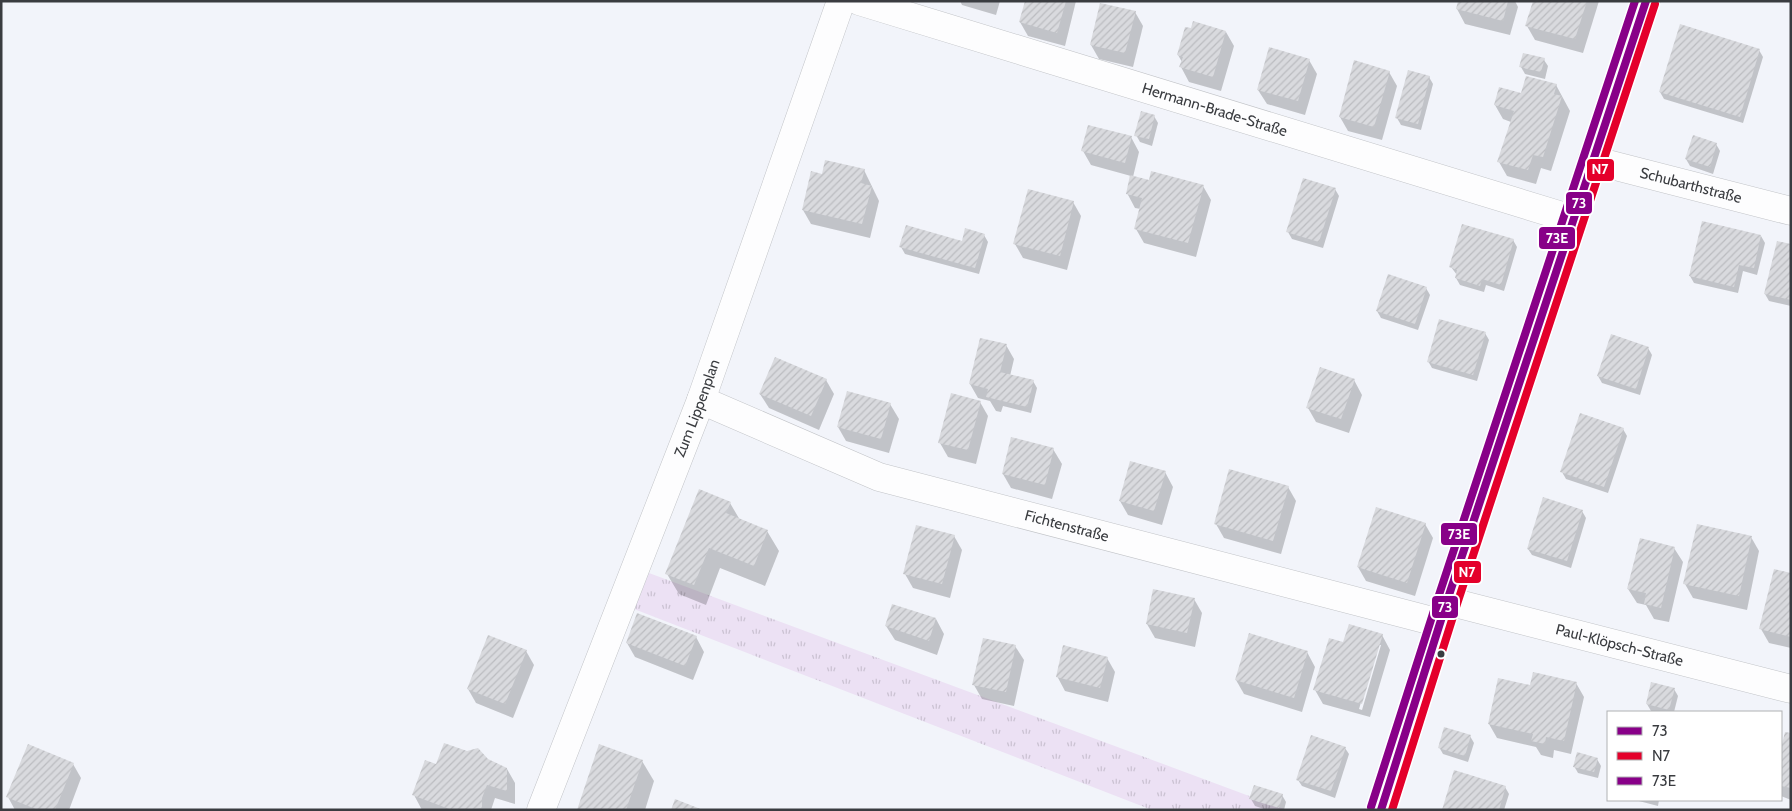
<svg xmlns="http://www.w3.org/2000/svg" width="1792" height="811" font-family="Cabin,sans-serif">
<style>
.grass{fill:url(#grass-tufts)}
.shadow{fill:#0003;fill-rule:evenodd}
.building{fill:url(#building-hatch)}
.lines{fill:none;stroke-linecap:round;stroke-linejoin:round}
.minor-casing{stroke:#c2c4c8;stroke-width:29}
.tertiary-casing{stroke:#c2c4c8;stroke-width:29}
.minor{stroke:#fdfdfe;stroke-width:28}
.tertiary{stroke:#fdfdfe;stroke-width:28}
.bus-1-casing{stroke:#fff;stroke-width:11}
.bus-2-casing{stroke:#fff;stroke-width:11}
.bus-3-casing{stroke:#fff;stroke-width:11}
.bus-1{stroke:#808;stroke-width:8}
.bus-2{stroke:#e4002b;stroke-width:8}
.bus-3{stroke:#808;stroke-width:8}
.bus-dot{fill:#3a3c40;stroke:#fff;stroke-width:2}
.labels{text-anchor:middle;stroke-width:5;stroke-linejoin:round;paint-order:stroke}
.street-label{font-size:15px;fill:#3a3c40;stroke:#fff}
.line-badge{stroke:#fff;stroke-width:2}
.badge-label{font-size:14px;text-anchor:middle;font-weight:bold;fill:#fff}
</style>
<defs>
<pattern id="grass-tufts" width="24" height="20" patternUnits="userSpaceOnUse" patternTransform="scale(1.25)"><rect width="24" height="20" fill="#ece1f4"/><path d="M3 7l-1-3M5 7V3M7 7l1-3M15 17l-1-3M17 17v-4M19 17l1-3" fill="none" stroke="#cbc2d2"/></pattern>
<pattern id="building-hatch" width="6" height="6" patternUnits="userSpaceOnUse" patternTransform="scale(1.25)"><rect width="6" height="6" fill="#d9dade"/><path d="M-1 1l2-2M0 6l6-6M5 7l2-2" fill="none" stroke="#bbbcc0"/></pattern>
</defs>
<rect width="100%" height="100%" fill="#f2f4fa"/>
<path class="grass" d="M649,573L1287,810H1152L634,609Z"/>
<g class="shadow">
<path d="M960,1H1000L996,15L962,5Z"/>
<path d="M1026,1H1076L1065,46L1028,36L1020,22Z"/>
<path d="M1459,1H1515L1518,7L1510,35L1465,24L1457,9Z"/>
<path d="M1535,1H1599L1583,53L1535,40L1527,26Z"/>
<path d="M1135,12L1143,26L1133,67L1099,59L1091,45Z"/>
<path d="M1226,32L1234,46L1221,91L1189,82L1181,67L1182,62L1178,55Z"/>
<path d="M1759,50L1763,57L1743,123L1664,99L1660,92Z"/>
<path d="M1309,60L1317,74L1305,115L1267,104L1258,90Z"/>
<path d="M1544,60L1548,66L1545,79L1525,74L1521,67Z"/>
<path d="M1389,72L1397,86L1382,140L1348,131L1340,117Z"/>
<path d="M1429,77L1433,84L1421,130L1401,125L1397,118Z"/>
<path d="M1556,85L1570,111L1551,171L1541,168L1536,184L1507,176L1499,162L1511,122L1503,119L1495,105L1522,94Z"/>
<path d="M1154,116L1158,123L1152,146L1140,142L1136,135Z"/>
<path d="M1131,137L1139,152L1133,177L1150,182L1203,186L1211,200L1196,257L1144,243L1136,229L1141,209L1135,208L1127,193L1131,176L1091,165L1083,151Z"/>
<path d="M1716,144L1720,151L1713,174L1690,166L1686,159Z"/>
<path d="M864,170L879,201L870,238L811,224L803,210L822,175Z"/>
<path d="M1335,189L1339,196L1323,248L1292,239L1288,232Z"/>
<path d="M1073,202L1081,216L1067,270L1023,258L1015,244Z"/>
<path d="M984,235L988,242L979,274L905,254L901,247L963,243Z"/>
<path d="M1761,236L1765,243L1757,275L1743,271L1738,293L1694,283L1690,276Z"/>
<path d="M1513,240L1517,247L1504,291L1486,285L1484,292L1460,285L1456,278L1457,275L1451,267Z"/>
<path d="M1791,245V306L1769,301L1765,294Z"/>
<path d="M1426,288L1430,295L1418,330L1381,318L1377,311Z"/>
<path d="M1485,333L1489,340L1477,381L1432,368L1428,361Z"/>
<path d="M1006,345L1014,359L1010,376L1033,381L1037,388L1031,413L1003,406L1001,412L996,411L990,401L978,398L970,384Z"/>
<path d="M1648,348L1652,355L1640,395L1602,383L1598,376Z"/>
<path d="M826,380L834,394L819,430L769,408L760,394Z"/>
<path d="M1354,380L1362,395L1349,433L1316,422L1308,408Z"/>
<path d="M980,402L988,416L976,464L948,457L940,443Z"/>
<path d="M890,404L899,419L889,453L846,441L838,427Z"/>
<path d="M1623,429L1627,436L1608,493L1566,479L1562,472Z"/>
<path d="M1053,449L1062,464L1052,499L1011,488L1003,474Z"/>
<path d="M1165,472L1173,487L1162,525L1128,515L1120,501Z"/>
<path d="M1288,487L1296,501L1281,554L1224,538L1216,524Z"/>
<path d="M730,503L740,520L767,531L779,551L765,586L720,568L706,605L679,594L667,574Z"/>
<path d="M1582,511L1586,518L1571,568L1532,555L1528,549Z"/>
<path d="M1425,524L1433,538L1415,596L1366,581L1358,567Z"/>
<path d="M954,536L962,550L950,598L913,588L905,574Z"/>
<path d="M1751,537L1759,551L1747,610L1693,598L1685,584Z"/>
<path d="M1674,548L1683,562L1669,622L1654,619L1646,605L1637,603L1628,589Z"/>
<path d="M1791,575V648L1769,643L1761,629Z"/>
<path d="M1194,599L1202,613L1195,647L1155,638L1147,624Z"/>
<path d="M936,619L944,634L937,655L895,640L886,626Z"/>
<path d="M1382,635L1390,650L1370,717L1323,704L1315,690L1344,644ZM1378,645H1381L1362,710L1359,709Z"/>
<path d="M696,637L704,652L693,680L635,657L627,643Z"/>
<path d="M1015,646L1024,660L1014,706L982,699L974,685Z"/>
<path d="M526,651L534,665L513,718L476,703L468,689Z"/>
<path d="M1307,652L1315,667L1302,712L1244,694L1236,680Z"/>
<path d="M1107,658L1115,672L1108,702L1065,691L1057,676Z"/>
<path d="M1576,683L1584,697L1571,754L1554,750L1553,758L1541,755L1536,747L1497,738L1489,724L1531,686Z"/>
<path d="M1674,689L1678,696L1674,712L1651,711L1647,704Z"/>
<path d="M1786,733L1791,735V800L1781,796V754Z"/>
<path d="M1470,736L1474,743L1468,762L1443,754L1439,747Z"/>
<path d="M1345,748L1349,754L1335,798L1302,786L1298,780Z"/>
<path d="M1597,759L1601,766L1598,778L1578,773L1574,766Z"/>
<path d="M487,760L507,769L515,783V804L495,798L491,810H422L414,795L437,765Z"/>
<path d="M642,761L654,781L645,810H578Z"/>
<path d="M73,764L81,778L69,810H15L8,797Z"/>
<path d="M1505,787L1509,794L1504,810H1443Z"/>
<path d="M1282,795L1286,802L1284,810H1267L1255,806L1251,799Z"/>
<path d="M1635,800H1659L1658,806Z"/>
</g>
<g class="building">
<path d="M1025,1H1066L1057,33L1019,22Z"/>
<path d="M1458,1H1508L1503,21L1456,9Z"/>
<path d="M1533,1H1587L1575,39L1525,26Z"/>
<path d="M1100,3L1136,11L1125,53L1090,45Z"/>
<path d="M1193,21L1226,31L1213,77L1179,67L1183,57L1177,55L1185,27L1191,28Z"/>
<path d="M1680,24L1760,49L1740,117L1659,92Z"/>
<path d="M1269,47L1310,59L1298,101L1257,90Z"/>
<path d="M1523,53L1545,58L1541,72L1519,67Z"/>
<path d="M1354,60L1390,71L1374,127L1339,117Z"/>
<path d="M1408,70L1430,76L1418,124L1395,118Z"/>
<path d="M1526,76L1557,84L1554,94L1562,96L1543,157L1533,155L1528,170L1497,162L1514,111L1494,105L1499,87L1521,93Z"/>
<path d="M1141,111L1155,115L1149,139L1134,136Z"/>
<path d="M1088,125L1132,136L1125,163L1081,151Z"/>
<path d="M1693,135L1717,143L1710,167L1685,159Z"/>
<path d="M825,160L865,169L861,183L872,186L862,224L802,210L811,171L822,174Z"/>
<path d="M1151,171L1204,185L1188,243L1134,229L1142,198L1126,194L1130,175L1149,180Z"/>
<path d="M1303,178L1336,188L1319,242L1286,232Z"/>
<path d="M1028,189L1074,201L1060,256L1013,244Z"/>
<path d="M1702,221L1761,235L1754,268L1739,265L1734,287L1689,276Z"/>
<path d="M1462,224L1514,239L1501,285L1482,279L1480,286L1455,278L1457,270L1449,267Z"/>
<path d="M906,225L962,241L965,228L985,234L975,268L899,247Z"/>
<path d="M1777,241L1791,244V300L1764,294Z"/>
<path d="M1388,274L1427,287L1415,324L1376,311Z"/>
<path d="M1439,319L1486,332L1473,375L1427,362Z"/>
<path d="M1611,334L1649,347L1636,389L1597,376Z"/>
<path d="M980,338L1007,344L1000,372L1034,380L1027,407L986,397L988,389L969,384Z"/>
<path d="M775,357L827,379L811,416L759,394Z"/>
<path d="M1320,367L1355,379L1341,419L1306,408Z"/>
<path d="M847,391L891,403L881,439L837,427Z"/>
<path d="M951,393L981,401L968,450L938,443Z"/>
<path d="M1580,413L1624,428L1604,487L1560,472Z"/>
<path d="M1011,437L1054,448L1045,485L1002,474Z"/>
<path d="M1130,461L1166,471L1154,511L1119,501Z"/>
<path d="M1229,469L1289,486L1273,541L1214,524Z"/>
<path d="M699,489L731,502L726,513L768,530L754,566L709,548L694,585L665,574Z"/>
<path d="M1543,497L1583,510L1567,561L1527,549Z"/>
<path d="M1376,507L1426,523L1407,583L1357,567Z"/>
<path d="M1697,524L1752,536L1739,596L1683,584Z"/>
<path d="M916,525L955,535L942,584L903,574Z"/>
<path d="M1640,538L1675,547L1661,608L1644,604L1646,593L1627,589Z"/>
<path d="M1774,569L1791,573V637L1759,629Z"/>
<path d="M1153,589L1195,598L1187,633L1146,624Z"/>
<path d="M892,604L936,618L929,641L885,626Z"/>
<path d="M637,613L697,636L685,666L626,643Z"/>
<path d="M1349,624L1383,634L1362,704L1313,690L1329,638L1343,642Z"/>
<path d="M1249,633L1308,651L1294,698L1235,680Z"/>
<path d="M488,635L527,650L505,704L467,689Z"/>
<path d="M983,638L1016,645L1006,692L972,685Z"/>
<path d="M1063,645L1108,657L1100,688L1056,677Z"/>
<path d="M1533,672L1577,682L1564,741L1546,737L1545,744L1531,741L1533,734L1488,724L1498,678L1530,685Z"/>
<path d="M1651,682L1675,688L1669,710L1646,704Z"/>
<path d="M1444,727L1471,735L1465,756L1438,748Z"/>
<path d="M1785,732L1791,733V788L1781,786V748Z"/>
<path d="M1311,735L1346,747L1331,791L1296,780Z"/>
<path d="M444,743L467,751L478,748L488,759L507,768V791L487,785L482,798V808L468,810H452L412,795L425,760L436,764Z"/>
<path d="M28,744L74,763L55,810H38L6,797Z"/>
<path d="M599,744L643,760L626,810H577Z"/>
<path d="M1577,752L1598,758L1594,772L1573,767Z"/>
<path d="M1454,770L1506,786L1499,810H1442Z"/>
<path d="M1254,785L1283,794L1279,808L1249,799Z"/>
<path d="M675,799L703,810H671Z"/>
</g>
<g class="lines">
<g class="minor-casing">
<g id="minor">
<path id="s1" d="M859,1L1572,219"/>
<path id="s2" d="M1592,160L1791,211"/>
<path id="s3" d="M701,400L879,477L1440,623"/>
<path id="s4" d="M1447,601L1791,689"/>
<path id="s5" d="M541,810L701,400L841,1"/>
</g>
</g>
<g class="tertiary-casing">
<path id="tertiary" d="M1381,810L1447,601L1646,1"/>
</g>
<use href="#minor" class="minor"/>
<use href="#tertiary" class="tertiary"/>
<g class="bus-1-casing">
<path id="bus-1" d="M1381,810L1447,601L1646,1"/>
</g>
<g class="bus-2-casing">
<path id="bus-2" d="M1392,810L1457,604L1655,4"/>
</g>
<g class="bus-3-casing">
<path id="bus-3" d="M1371,807L1438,598L1635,1"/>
</g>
<use href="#bus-1" class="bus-1"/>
<use href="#bus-2" class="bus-2"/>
<use href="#bus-3" class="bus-3"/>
</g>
<circle class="bus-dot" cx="1441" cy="654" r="4.5"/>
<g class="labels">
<g class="street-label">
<text dy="5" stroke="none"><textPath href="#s1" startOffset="372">Hermann-Brade-Straße</textPath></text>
<text dy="5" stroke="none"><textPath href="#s2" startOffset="102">Schubarthstraße</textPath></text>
<text dy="5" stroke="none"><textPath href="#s5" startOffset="431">Zum Lippenplan</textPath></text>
<text dy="5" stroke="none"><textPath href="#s3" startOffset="388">Fichtenstraße</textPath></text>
<text dy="5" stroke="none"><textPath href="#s4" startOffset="178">Paul-Klöpsch-Straße</textPath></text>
</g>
</g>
<g class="line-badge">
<rect x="1586" y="158" width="29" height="24" rx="5" fill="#e4002b"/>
<rect x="1565" y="191" width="28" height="24" rx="5" fill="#808"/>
<rect x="1538" y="226" width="38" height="24" rx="5" fill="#808"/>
<rect x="1440" y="522" width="38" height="24" rx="5" fill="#808"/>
<rect x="1453" y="560" width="29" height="24" rx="5" fill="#e4002b"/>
<rect x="1431" y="595" width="28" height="24" rx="5" fill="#808"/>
</g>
<g class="badge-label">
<text x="1600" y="174">N7</text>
<text x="1579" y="208">73</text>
<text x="1557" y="243">73E</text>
<text x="1459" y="539">73E</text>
<text x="1467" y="577">N7</text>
<text x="1445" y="612">73</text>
</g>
<rect width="1792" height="811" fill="none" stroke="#3a3c40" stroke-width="5"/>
<rect x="1607" y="711" width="175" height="90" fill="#ffffff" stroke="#b0b1b3"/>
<rect x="1617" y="727" width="25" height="8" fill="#880088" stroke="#b0b1b3"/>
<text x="1652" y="736" font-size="15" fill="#3a3c40">73</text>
<rect x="1617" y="752" width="25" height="8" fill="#e4002b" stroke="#b0b1b3"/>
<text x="1652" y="761" font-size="15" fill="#3a3c40">N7</text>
<rect x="1617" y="777" width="25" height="8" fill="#880088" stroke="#b0b1b3"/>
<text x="1652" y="786" font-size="15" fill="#3a3c40">73E</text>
</svg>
